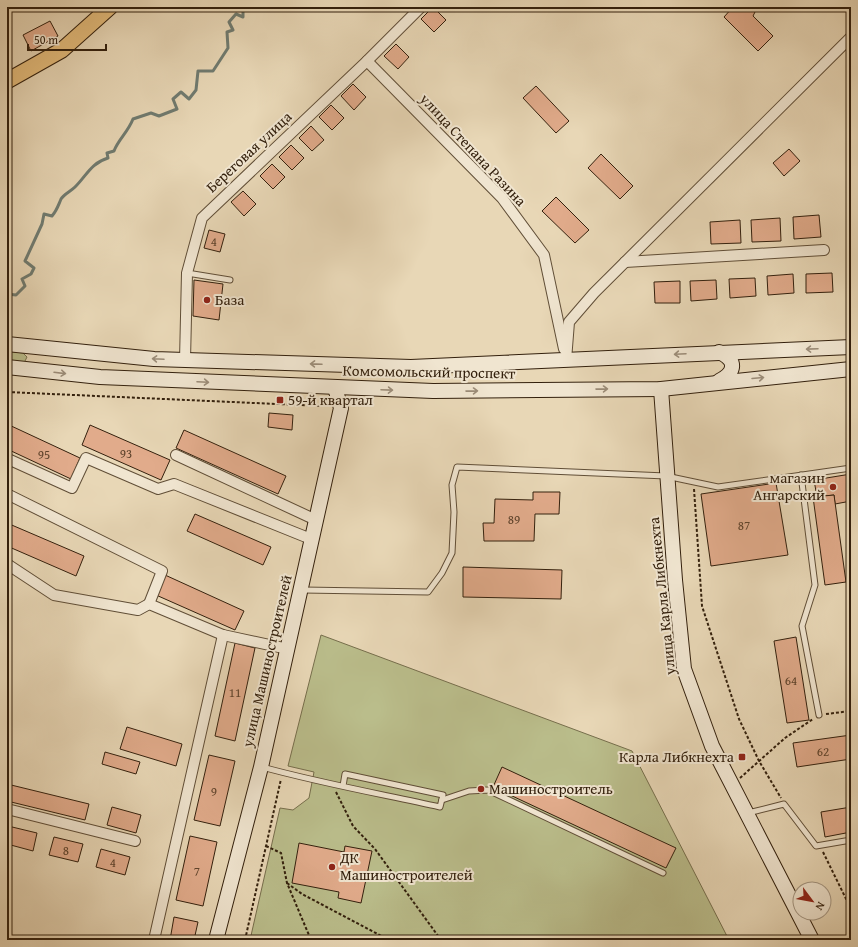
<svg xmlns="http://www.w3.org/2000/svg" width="858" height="947" font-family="'Gentium Book Plus',serif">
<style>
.green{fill:#babd8b;stroke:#766e4c}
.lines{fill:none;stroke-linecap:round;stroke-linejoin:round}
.stream{stroke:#707b70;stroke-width:3}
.building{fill:#e1ab8b;stroke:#33200d}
.lane-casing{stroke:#604e37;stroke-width:7}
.street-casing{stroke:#604e37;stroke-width:12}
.secondary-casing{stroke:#33200d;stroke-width:16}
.primary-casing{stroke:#33200d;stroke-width:17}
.path{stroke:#33200d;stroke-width:2;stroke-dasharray:3 2;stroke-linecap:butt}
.lane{stroke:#f0e5d0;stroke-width:5}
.street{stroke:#f0e5d0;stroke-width:10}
.secondary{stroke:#f0e5d0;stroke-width:14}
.primary{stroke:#e4bc7b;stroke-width:15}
.oneway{stroke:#9b8c78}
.poi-dot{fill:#8f2418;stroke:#f0e5d0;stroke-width:1.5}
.labels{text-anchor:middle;stroke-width:4;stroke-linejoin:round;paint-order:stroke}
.number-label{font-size:13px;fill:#5e432c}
.street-label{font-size:15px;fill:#33200d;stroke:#f0e5d0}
.poi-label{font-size:15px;fill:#33200d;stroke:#f0e5d0;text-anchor:start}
</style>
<rect width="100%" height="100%" fill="#e8d7b6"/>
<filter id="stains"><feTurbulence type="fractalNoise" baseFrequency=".005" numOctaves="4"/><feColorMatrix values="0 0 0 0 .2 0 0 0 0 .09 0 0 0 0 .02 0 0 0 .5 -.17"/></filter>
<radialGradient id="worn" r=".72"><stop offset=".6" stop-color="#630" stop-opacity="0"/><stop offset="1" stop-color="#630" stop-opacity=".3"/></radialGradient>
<g class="green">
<path d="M7,351L23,353L27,357L24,363L7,360Z"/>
<path d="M321,635L632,751L729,940H250L280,808L293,810L309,798L314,772L288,766Z"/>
</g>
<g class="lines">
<path class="stream" d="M7,294L16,295L25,286L22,279L31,274L34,268L25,261L42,224L44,214L52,216C57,210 58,206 61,199C64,194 71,191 75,187C87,175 91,163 108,158L107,153L114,151C118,140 128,132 133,119L151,113L159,116L177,109L173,99L181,92L189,99L196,90L198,71H213L228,48L227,32L233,30L229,22L236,14L243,17V7"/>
</g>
<g class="building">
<path d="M433,7L446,20L434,32L421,19Z"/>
<path d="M733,7H750L755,12L753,16L773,36L758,51L724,17Z"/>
<path d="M50,21L58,36L31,51L23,35Z"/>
<path d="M396,44L409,57L398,69L384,56Z"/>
<path d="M353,84L366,97L354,110L341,96Z"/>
<path d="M536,86L569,121L556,133L523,98Z"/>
<path d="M331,105L344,118L332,130L319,117Z"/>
<path d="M311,126L324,140L312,151L299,138Z"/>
<path d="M291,145L304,158L292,170L279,157Z"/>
<path d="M789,149L800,161L784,176L773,163Z"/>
<path d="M601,154L633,186L620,199L588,168Z"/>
<path d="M272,164L285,177L273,189L260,176Z"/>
<path d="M243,191L256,204L244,216L231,202Z"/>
<path d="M556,197L589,230L575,243L542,211Z"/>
<path d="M819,215L821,237L794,239L793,217Z"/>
<path d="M780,218L781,241L752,242L751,220Z"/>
<path d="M740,220L741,243L711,244L710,222Z"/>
<path d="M209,230L225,234L220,252L204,248Z"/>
<path d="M832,273L833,292L806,293V274Z"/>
<path d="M793,274L794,293L768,295L767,276Z"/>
<path d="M755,278L756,296L730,298L729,279Z"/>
<path d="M194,280L223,284L219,320L193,316Z"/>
<path d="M716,280L717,299L691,301L690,281Z"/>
<path d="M680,281V303H655L654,282Z"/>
<path d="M269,413L293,415L292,430L268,427Z"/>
<path d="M7,424L80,458L71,479L7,449Z"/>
<path d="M90,425L170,460L161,480L82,445Z"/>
<path d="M184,430L286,476L278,494L176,448Z"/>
<path d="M851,474V501L835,504L834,495L817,497L814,480Z"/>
<path d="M776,483L788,555L711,566L701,494Z"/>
<path d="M533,492H560L559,514H535L534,541H484L483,523H494L495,499L533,500Z"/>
<path d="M834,495L846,582L825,585L813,497Z"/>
<path d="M195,514L271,547L263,565L187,531Z"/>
<path d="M7,523L84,556L76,576L7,546Z"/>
<path d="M463,567L562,570L561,599L463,597Z"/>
<path d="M165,575L244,611L235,630L156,595Z"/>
<path d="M796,637L809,720L787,723L774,641Z"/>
<path d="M235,643L255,648L235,741L215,736Z"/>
<path d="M127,727L182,744L176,766L120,749Z"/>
<path d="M851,735V759L797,767L793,743Z"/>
<path d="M105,752L140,762L136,774L102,764Z"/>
<path d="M209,755L235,761L220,826L194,820Z"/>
<path d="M502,767L676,848L666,868L493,787Z"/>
<path d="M7,784L89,804L85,820L7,801Z"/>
<path d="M112,807L141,815L136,833L107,825Z"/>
<path d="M851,807V832L825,837L821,812Z"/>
<path d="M8,826L37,833L33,851L7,844Z"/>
<path d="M190,836L217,842L203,906L176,900Z"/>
<path d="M54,837L83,844L78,862L49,855Z"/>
<path d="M299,843L344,852L345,846L372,851L361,903L338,898L339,892L292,883Z"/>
<path d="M101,849L130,857L125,875L96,867Z"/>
<path d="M174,917L198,922L194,940H170Z"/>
</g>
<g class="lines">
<g class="lane-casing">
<g id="lane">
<path d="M187,273L230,280"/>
<path d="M801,475L815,585L802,626L819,715"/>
<path d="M303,590L428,592L442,573L452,553L454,512L452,485L457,467L666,476L718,487L851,468"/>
<path d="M262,767C320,783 381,794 440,807L443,795L345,774L343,786"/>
<path d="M442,800L469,791L488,790L663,873"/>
<path d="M748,813L784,804L816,846L851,840"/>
</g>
</g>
<g class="street-casing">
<g id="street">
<path d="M367,61L502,198L544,255L564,349"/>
<path d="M625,262L824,250"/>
<path d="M185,360L187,273L202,218L367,61L421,7"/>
<path d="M566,360L569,322L594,293L851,37"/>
<path d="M176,455L316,520"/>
<path d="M7,461L8,459L72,488L86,458L158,489L174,484L311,539"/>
<path d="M7,494L162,571L149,604"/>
<path d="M7,564L54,595L138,610L149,604L223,635L288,649"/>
<path d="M7,809L135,841"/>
<path d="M154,940L223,635"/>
</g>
</g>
<g class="secondary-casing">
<g id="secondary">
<path d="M7,344L154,359L411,367L851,347"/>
<path d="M719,352C737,360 736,372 719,381"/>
<path d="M7,367L100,377L433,391L661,389L851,369"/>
<path d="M661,389L675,580L684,669L712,746L812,940"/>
<path d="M216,940L261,767L341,408L335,388"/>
</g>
</g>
<g class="primary-casing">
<path id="primary" d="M7,81L62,50L110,7"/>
</g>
<g class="path">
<path d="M7,392L322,406"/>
<path d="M694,489L702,606L739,719L759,761L781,798"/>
<path d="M826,714L851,711"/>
<path d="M740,778L785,738L813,719"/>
<path d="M336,792L353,826L375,849L441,940"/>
<path d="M266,846L281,853L287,883L311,940"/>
<path d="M823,852L851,909"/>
<path d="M287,883L302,894L389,940"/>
<path d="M245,940L281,779"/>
</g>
<use href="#lane" class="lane"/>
<use href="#street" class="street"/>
<use href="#secondary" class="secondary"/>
<use href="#primary" class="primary"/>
</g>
<defs><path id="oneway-shaft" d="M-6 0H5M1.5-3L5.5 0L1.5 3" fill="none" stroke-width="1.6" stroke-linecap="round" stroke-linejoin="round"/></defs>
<g class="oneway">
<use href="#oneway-shaft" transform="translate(812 349) rotate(178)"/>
<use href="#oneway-shaft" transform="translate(680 354) rotate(177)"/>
<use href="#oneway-shaft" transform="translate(158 359) rotate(-177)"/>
<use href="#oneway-shaft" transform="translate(316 364) rotate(-178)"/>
<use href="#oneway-shaft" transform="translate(60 373) rotate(7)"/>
<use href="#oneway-shaft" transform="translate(758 378) rotate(-5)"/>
<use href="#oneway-shaft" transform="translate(203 382) rotate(3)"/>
<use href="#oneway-shaft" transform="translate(602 389) rotate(-1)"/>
<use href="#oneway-shaft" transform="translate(387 390) rotate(2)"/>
<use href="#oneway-shaft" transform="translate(472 391) rotate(-1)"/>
</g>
<g class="poi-dot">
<circle cx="207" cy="300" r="4"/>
<rect x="276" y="396" width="8" height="8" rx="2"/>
<circle cx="833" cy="487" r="4"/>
<rect x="738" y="753" width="8" height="8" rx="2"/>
<circle cx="481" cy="789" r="4"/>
<circle cx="332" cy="867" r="4"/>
</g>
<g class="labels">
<g class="number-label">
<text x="214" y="246">4</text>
<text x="126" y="458">93</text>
<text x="44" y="459">95</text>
<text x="514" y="524">89</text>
<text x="744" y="530">87</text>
<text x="791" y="685">64</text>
<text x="235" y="697">11</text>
<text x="823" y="756">62</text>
<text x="214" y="796">9</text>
<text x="66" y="855">8</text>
<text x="113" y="867">4</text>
<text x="197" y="876">7</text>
</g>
<g class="street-label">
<text transform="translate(473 150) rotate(47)" y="5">улица Степана Разина</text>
<text transform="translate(249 152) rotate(-43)" y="5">Береговая улица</text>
<text transform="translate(429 372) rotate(1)" y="5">Комсомольский проспект</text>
<text transform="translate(662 596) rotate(-96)" y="5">улица Карла Либкнехта</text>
<text transform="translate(267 661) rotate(-77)" y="5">улица Машиностроителей</text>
</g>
<g class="poi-label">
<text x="215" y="305">База</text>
<text x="288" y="405">59-й квартал</text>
<text x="825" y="483" text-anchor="end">магазин<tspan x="825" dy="17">Ангарский</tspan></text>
<text x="734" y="762" text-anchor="end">Карла Либкнехта</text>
<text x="489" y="794">Машиностроитель</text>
<text x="340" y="863">ДК<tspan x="340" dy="17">Машиностроителей</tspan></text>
</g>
</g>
<rect width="858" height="947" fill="none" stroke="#e8d7b6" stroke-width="24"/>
<rect x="8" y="8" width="842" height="931" fill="none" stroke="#33200d" stroke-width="2"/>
<rect x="12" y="12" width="834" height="923" fill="none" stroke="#33200d"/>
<g transform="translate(812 901) rotate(122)"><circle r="19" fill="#f0e5d0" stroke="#a49682"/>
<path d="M0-3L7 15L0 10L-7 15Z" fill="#8f2418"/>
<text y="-6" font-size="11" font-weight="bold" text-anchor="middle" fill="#33200d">N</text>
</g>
<path d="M28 44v6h78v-6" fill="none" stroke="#33200d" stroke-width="2"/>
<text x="34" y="44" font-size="12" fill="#33200d" stroke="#f0e5d0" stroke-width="3" paint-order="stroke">50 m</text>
<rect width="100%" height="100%" filter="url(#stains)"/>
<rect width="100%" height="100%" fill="url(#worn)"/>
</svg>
